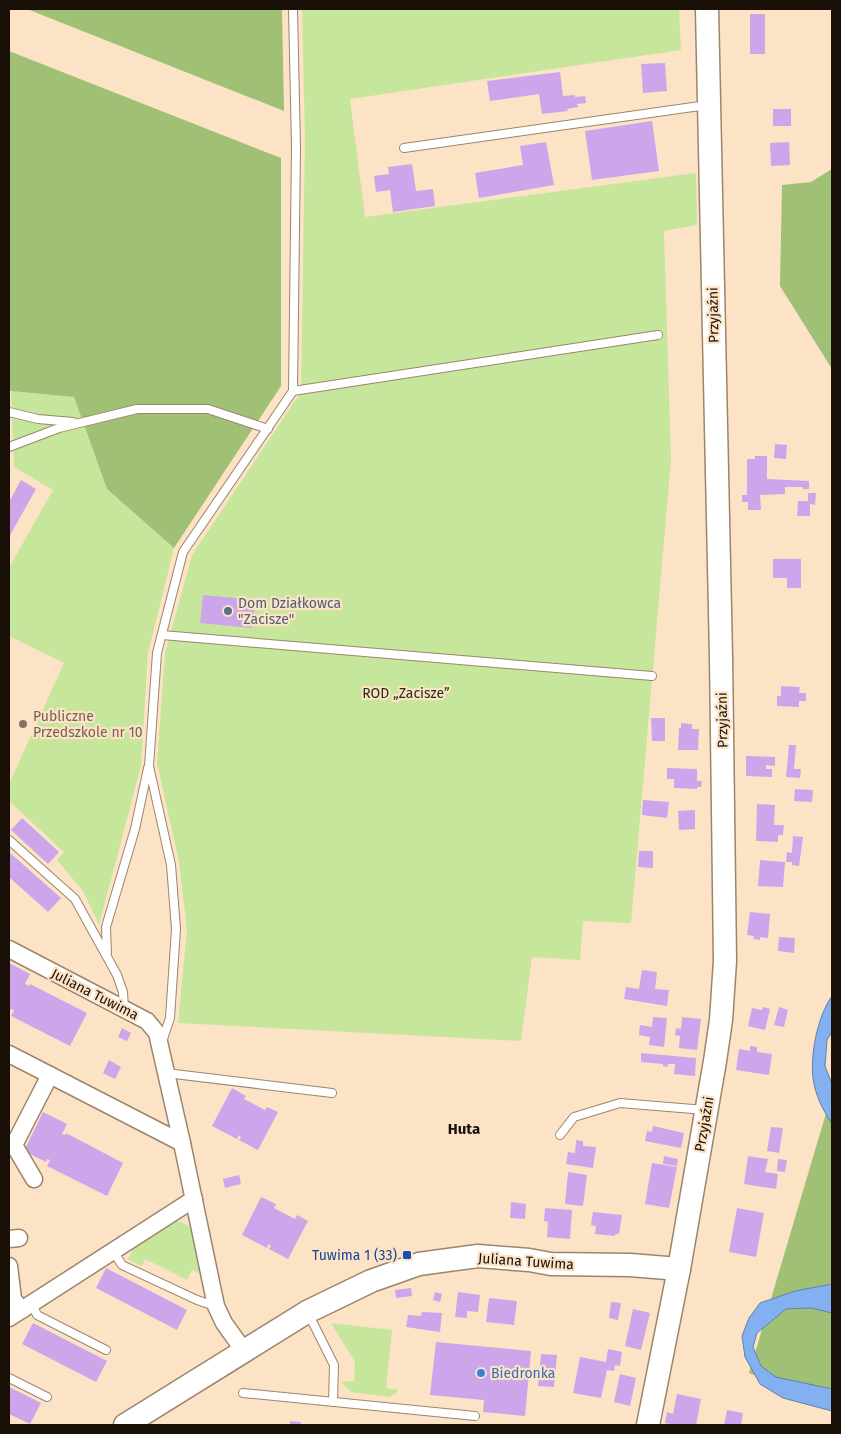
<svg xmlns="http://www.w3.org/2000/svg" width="841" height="1434" font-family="'Fira Sans',sans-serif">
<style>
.green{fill:#c6e69c}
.forest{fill:#a0c175}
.water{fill:#82b0f1;stroke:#6280aa}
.building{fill:#cda5eb}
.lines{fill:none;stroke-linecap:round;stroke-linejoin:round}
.lane-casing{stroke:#9c856b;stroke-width:10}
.street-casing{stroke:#9c856b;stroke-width:19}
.secondary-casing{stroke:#9c856b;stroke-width:25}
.lane{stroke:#fff;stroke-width:8}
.street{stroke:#fff;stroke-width:16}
.secondary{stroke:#fff;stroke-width:22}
.service-dot{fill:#5c6f8a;stroke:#fce3c6;stroke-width:2}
.education-dot{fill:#8d6e63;stroke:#fce3c6;stroke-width:2}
.transit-dot{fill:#1a4fb4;stroke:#fce3c6;stroke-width:2}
.shop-dot{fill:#3f7fe0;stroke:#fce3c6;stroke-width:2}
.labels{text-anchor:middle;stroke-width:4.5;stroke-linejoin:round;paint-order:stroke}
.street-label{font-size:14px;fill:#180f06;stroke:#fce3c6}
.service-label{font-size:14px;fill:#4e5e75;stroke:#fce3c6;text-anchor:start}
.park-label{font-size:14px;fill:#253212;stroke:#fce3c6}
.education-label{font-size:14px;fill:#785e54;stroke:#fce3c6;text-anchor:start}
.transit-label{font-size:14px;fill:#164399;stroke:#fce3c6;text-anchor:end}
.shop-label{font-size:14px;fill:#366cbe;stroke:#fce3c6;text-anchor:start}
.neighbourhood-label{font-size:15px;font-weight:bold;fill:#180f06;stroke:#fce3c6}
</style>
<rect width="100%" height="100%" fill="#fce3c6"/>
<g class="green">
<path d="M302,9H679L681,50L350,99L365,217L696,173L697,225L664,231L671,460L631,923L583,921L580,960L532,957L521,1041L178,1023L187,930L179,862L157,763L165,653L192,555L301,392L305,138Z"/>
<path d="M11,391L74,397L107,489L174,548L148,653L141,766L99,925L83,891L57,860L64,852L9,801V784L64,663L9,636V568L53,490L14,467Z"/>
<path d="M173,1221C200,1221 200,1256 205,1276L192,1270L187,1280L145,1259L142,1266L128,1260L134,1247Z"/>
<path d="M331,1323L392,1330L386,1388L398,1390L396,1393L389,1397L351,1392L341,1382L354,1381L355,1362Z"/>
</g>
<g class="forest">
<path d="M27,9H282L284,111Z"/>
<path d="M9,51L281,158V386L174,548L107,489L74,397L11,391L9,389Z"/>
<path d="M832,169V369L780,286L782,185L811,182Z"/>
<path d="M832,1093V1405L749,1373Z"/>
</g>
<g class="water">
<path d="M832,996V1032L827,1040L825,1066L832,1084V1124C823,1110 815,1095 813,1078C810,1054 818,1015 832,996Z"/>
<path d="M832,1284V1313L811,1308L786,1309L757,1333L753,1347L761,1366L776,1377L832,1389V1411L783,1398L760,1384L745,1357L742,1336L749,1318L760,1303L795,1291Z"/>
</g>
<g class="building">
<rect x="750" y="14" width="15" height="40"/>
<path d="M665,63L667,91L643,93L641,64Z"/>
<path d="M560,72L563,96L575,95V97L585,96L586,103L577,104L578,107L567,109L568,111L542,114L539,94L490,101L487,81Z"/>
<rect x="773" y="109" width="18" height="17"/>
<path d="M652,121L659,171L592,180L585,131Z"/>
<path d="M546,142L554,185L479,198L475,173L523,165L520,146Z"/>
<path d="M789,142L790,165L771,166L770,143Z"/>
<path d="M412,164L416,191L433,189L435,206L393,212L390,190L376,192L374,176L389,174L388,167Z"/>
<path d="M775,444L787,445L786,459L774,458Z"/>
<path d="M755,456H767V479L809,481V489H803V487H785V494L760,495L761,510H748V502H742V495H747V459H755Z"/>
<path d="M21,480L36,489L9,537V502Z"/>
<path d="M808,493H816L815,505L810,504V516H797L798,501H808Z"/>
<path d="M773,559H801V588H787V578H773Z"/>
<path d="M203,595L255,600L252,628L200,623Z"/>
<path d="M781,686L800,687L799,693H806V701H799V707L777,706V696H781Z"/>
<path d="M651,718H665V741H652Z"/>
<path d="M681,723L692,724V729H699L698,750H678L679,728H681Z"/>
<path d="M789,745H796L794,769H801L800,778L786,777Z"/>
<path d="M746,756L775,757V766L766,765V769H772V777L746,776Z"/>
<path d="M667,768L697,769V781H702L701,787H697V789L674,788V779H667Z"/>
<path d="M795,789L813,790L812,802L794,801Z"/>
<path d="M643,800L669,802L667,818L642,815Z"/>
<path d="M757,804L775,805L774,825H784L783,835H778V842L756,841Z"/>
<path d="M695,810V829L679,830L678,811Z"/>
<path d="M22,818L59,852L48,864L11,830Z"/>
<path d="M793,836L803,837L799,866L792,865V862H786L787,852L792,853Z"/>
<path d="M639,851H653V868L638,867Z"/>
<path d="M9,852L61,898L48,912L9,877Z"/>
<path d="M760,860L785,862L783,887L758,886Z"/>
<path d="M750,912L770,914L768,938L760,937V940L753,939L754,936L747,935Z"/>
<path d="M779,937L795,938L794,953L778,951Z"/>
<path d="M9,963L30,974L25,984L29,986L30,984L87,1013L70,1046L11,1016L14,1010L11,1009L9,1013Z"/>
<path d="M642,970L657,972L655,989L669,990L667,1006L624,999L626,987L639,989Z"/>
<path d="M763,1007L770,1009L765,1030L748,1026L752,1008L762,1010Z"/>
<path d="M779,1007L788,1010L784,1027L774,1025Z"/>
<path d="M653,1017L667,1018L664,1047L649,1045L650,1037L639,1035L640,1025L652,1027Z"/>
<path d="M682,1017L701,1019L697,1050L679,1048L680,1036L675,1035L676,1028L681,1029Z"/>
<path d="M122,1028L131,1033L127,1041L118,1037Z"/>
<path d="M750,1046L757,1047V1052L772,1054L769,1075L736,1070L739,1049L750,1051Z"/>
<path d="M641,1053L696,1058L695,1076L674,1074L675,1064H668V1067L663,1066V1064L641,1062Z"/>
<path d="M109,1060L121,1067L115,1079L103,1073Z"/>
<path d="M232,1088L246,1096L244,1099L265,1110L267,1107L278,1112L258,1150L239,1140L241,1137L239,1135L237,1139L212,1126Z"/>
<path d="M43,1112L67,1124L62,1134L65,1135L66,1133L123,1163L107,1196L47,1166L50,1160L47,1159L46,1162L24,1151Z"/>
<path d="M653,1126L684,1133L681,1148L645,1141L647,1131L652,1132Z"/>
<path d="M771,1127L783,1128L779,1153L767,1151Z"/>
<path d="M576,1140L583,1141V1146L596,1147L593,1168L566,1164L568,1152L575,1153Z"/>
<path d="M664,1156L678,1159L677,1166L663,1164Z"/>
<path d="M748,1156L768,1159L765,1172L778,1174L776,1189L744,1184Z"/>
<path d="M778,1159L787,1160L785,1172L777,1171Z"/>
<path d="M652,1163L677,1167L669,1208L645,1204Z"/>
<path d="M568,1172L587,1175L583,1206L565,1204Z"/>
<path d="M239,1175L241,1184L225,1188L223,1179Z"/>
<path d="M261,1197L276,1204L274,1208L295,1219L297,1215L308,1221L288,1259L269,1249L271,1246L268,1244L267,1248L242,1235Z"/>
<path d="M511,1202L526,1204L525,1219L510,1218Z"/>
<path d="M545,1208L572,1210L570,1239L547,1237L548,1222L544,1221Z"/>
<path d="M737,1208L764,1213L756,1257L729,1252Z"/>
<path d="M593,1212L622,1215L619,1234H615V1236L595,1234L596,1226L591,1225Z"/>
<path d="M106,1268L187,1310L177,1330L96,1288Z"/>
<path d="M411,1288L412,1296L396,1298L395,1290Z"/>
<path d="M435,1292L442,1294L440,1302L433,1300Z"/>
<path d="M458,1292L480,1295L478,1312L467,1311V1318L455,1317Z"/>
<path d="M489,1298L517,1301L514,1325L486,1322Z"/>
<path d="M611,1302L621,1303L618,1320L609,1318Z"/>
<path d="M633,1309L650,1313L641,1350L625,1346Z"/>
<path d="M422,1312L442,1313L440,1332L406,1327L408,1315L421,1316Z"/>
<path d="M33,1323L107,1361L96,1382L22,1344Z"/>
<path d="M436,1342L531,1351L525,1416L483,1412L484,1400L430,1395Z"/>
<path d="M608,1349L622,1352L620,1366L615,1365L614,1371L607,1370L601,1398L573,1393L580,1357L606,1362Z"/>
<path d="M541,1354L557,1355L554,1387L538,1386Z"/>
<path d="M620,1374L636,1378L630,1406L614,1402Z"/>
<path d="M9,1387L41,1403L30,1424L9,1414Z"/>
<path d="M677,1394L701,1399L696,1425H671V1424L665,1423L667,1412L673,1414Z"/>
<path d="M727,1410L743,1413L741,1425H724Z"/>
<path d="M290,1421L301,1422L300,1425H290Z"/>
</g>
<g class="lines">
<g class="lane-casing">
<g id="lane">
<path d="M404,148L707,105"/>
<path d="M293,391L658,335"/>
<path d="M9,412L38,419L73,422"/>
<path d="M9,447L59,428L137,409H208L268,429"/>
<path d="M162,635L652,676"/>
<path d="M9,840L75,899L117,975L123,992L124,1009"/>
<path d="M107,953L106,927L135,829L148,768"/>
<path d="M162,1042L170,1018L176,929L171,865L149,766L157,653L183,552L293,391L296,147L293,9"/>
<path d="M166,1073L332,1093"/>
<path d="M560,1135L574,1117L620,1103L705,1110"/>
<path d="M113,1251L122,1265L197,1300L215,1306"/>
<path d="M32,1304L37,1315L106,1350"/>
<path d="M308,1313L334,1365L333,1402"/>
<path d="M9,1378L47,1397"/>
<path d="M243,1393L475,1416"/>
</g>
</g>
<g class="street-casing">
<g id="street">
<path d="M9,949L147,1021L157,1033L182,1143L216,1306L224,1323L244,1351"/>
<path d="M9,1054L182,1143"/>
<path d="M34,1179L14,1145L50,1075"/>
<path d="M9,1239L19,1238"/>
<path d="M9,1266L13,1299L22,1310"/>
<path d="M9,1318L194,1199"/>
</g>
</g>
<g class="secondary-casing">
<g id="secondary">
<path d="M125,1425L307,1312L371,1281L419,1264L478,1256L529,1260L551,1264L630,1265L679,1269"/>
<path d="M648,1425L679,1269L715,1061L721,1020L725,961L721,657L707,9"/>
</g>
</g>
<use href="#lane" class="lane"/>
<use href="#street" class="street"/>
<use href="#secondary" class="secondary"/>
</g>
<circle class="service-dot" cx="228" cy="611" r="5"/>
<circle class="education-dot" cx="23" cy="724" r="5"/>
<rect class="transit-dot" x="402" y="1250" width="10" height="10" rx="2.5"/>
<circle class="shop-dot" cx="481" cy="1373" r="5"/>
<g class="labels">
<g class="street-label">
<text transform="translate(713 315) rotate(-91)" y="5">Przyjaźni</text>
<text transform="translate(722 720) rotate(-91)" y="5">Przyjaźni</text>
<text transform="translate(95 994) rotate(27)" y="5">Juliana Tuwima</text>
<text transform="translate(704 1124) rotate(-80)" y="5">Przyjaźni</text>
<text transform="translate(526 1261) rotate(4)" y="5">Juliana Tuwima</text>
</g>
<g class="service-label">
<text x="238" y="608">Dom Działkowca<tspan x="238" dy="16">"Zacisze"</tspan></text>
</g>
<g class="park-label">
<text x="406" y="698">ROD „Zacisze”</text>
</g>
<g class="education-label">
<text x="33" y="721">Publiczne<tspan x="33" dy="16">Przedszkole nr 10</tspan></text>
</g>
<g class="transit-label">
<text x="397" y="1260">Tuwima 1 (33)</text>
</g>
<g class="shop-label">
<text x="491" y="1378">Biedronka</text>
</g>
<g class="neighbourhood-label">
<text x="464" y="1134">Huta</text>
</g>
</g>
<rect width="841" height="1434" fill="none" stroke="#180f06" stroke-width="20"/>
</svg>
